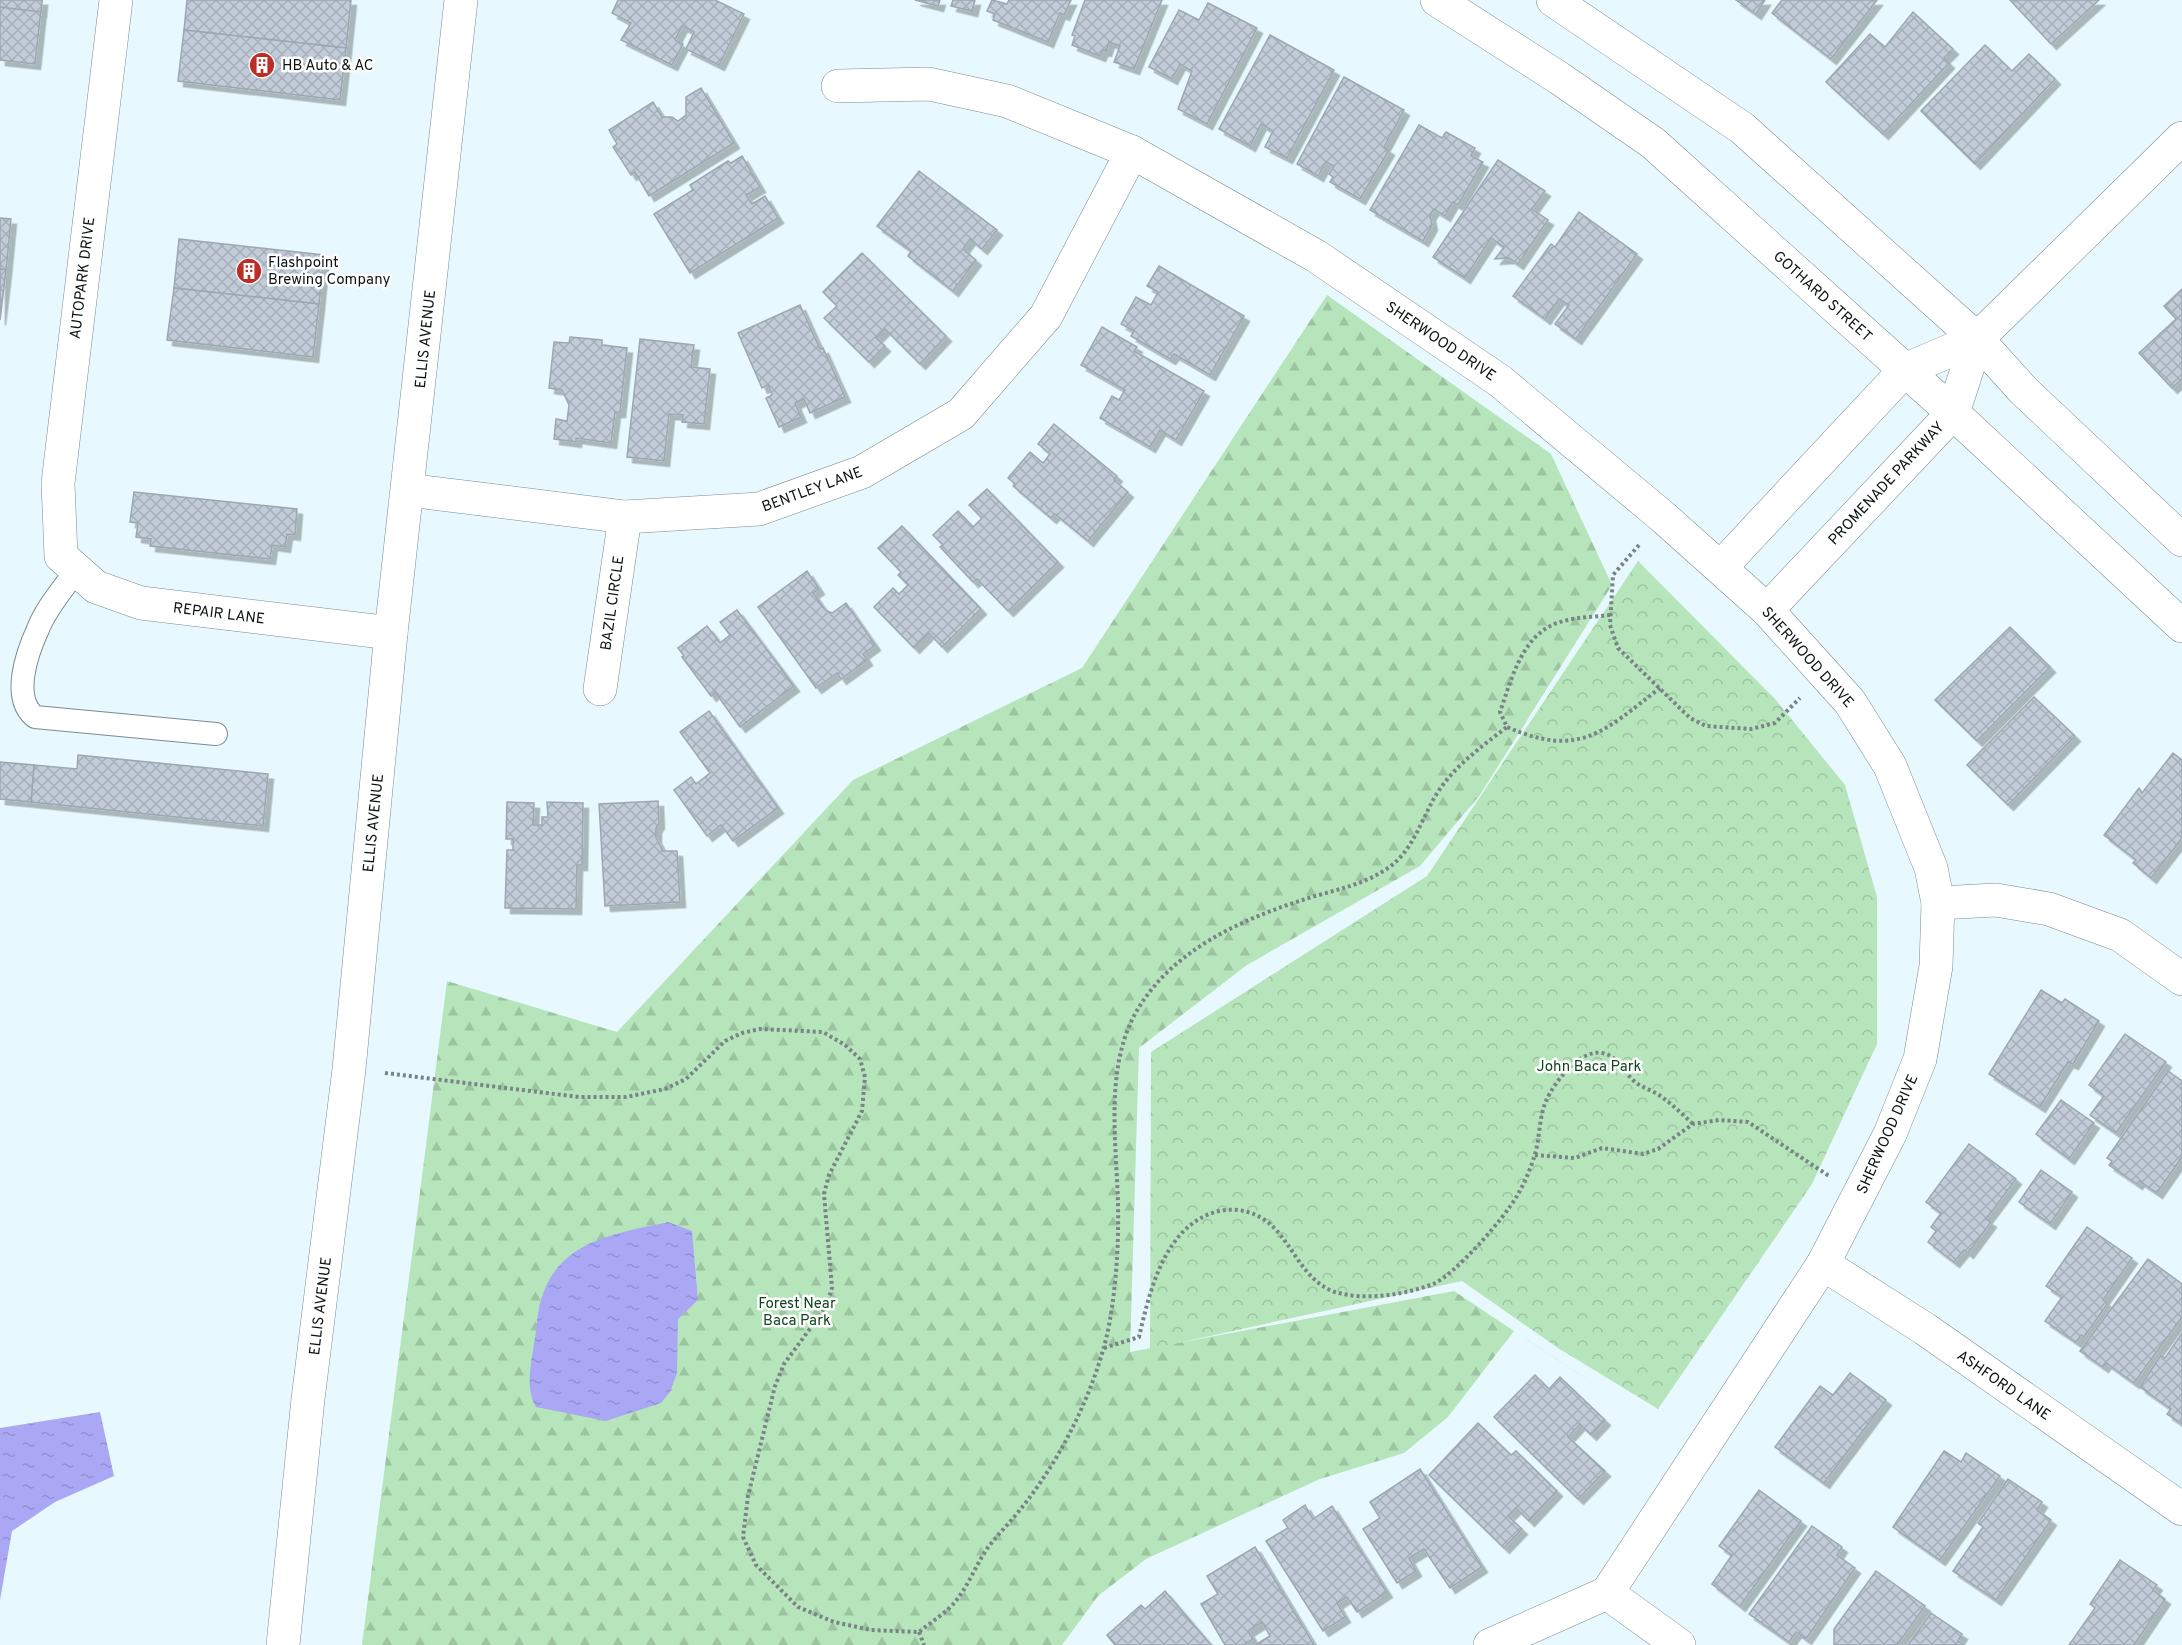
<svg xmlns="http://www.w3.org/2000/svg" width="2182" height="1645" font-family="Overpass,sans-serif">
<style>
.forest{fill:url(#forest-firs)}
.park{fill:url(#park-crowns)}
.water{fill:url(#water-ripples)}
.building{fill:url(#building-cross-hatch);stroke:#9da7b2;stroke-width:1.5;filter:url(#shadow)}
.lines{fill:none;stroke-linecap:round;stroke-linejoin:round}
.service-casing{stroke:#7b8b90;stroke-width:24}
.minor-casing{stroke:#7b8b90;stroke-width:34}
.tertiary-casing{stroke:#7b8b90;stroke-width:34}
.path{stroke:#788487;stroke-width:4;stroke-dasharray:3 3;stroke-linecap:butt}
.service{stroke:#fff;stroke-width:22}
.minor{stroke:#fff;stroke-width:33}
.tertiary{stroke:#fff;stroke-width:33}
.labels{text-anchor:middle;stroke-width:5;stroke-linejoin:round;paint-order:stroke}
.poi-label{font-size:15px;fill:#0d1315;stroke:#fff;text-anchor:start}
.street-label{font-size:15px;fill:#0d1315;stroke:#fff}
.park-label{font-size:15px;fill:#12441e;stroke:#fff}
</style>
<defs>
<pattern id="forest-firs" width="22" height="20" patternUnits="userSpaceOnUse" patternTransform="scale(1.5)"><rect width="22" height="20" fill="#b7e5bb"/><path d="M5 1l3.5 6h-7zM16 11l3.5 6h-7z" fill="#9cc4a0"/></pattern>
<pattern id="park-crowns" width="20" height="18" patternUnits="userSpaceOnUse" patternTransform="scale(1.5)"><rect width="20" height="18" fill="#b7e5bb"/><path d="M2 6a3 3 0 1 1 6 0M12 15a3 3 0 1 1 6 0" fill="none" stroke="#9cc4a0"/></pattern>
<pattern id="water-ripples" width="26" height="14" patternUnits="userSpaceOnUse" patternTransform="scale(1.5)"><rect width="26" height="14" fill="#aaa8f5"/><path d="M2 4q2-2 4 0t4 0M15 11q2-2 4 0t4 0" fill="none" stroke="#9190d1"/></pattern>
<pattern id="building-cross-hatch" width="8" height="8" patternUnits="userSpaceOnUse" patternTransform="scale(1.5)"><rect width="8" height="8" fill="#c1ccd8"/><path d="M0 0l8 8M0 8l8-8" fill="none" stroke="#a5aeb8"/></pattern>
<filter id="shadow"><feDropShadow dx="5.5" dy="5.5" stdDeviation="0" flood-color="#0004"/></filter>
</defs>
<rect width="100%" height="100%" fill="#e7f9fe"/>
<path class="forest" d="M1327,295L1551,454L1612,585L1480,795L1420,866L1247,965L1139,1048L1130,1352L1454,1291L1651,1422L1514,1331L1448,1417L1404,1453L1320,1479L1146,1559L1098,1596L1062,1645H362L447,981L617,1032L853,780L1082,668Z"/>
<path class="park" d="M1638,561L1776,700L1845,785L1877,897V1044L1812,1184L1658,1409L1558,1348L1462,1281L1150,1349L1151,1052L1427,876Z"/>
<g class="water">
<path d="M668,1222L692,1231L698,1300L678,1319L677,1373L670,1392L661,1403L606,1421L536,1407C525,1388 531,1364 534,1344C537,1328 537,1309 543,1294C562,1239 619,1233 668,1222Z"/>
<path d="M100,1412L114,1476L55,1502L12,1531L0,1600V1428Z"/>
</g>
<g class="building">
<path d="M0,0H42L35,64L0,60Z"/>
<path d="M0,0H42L41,12L0,7Z"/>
<path d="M187,0H351L346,48L184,30Z"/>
<path d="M618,0H715L744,14L719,65L686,49L694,32L682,26L675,40L683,44L672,65L621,40L631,23L612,13Z"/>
<path d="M915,0H940L938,6Z"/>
<path d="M953,0H975L972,11L951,6Z"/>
<path d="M992,0L1007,4L1009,0H1071L1064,15L1060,13L1048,42L993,20L995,14L987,11Z"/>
<path d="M1085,0H1162L1134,69L1114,62L1120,46L1109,42L1106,51L1103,50L1100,56L1072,45L1075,36L1072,35Z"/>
<path d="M1736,0H1765L1756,14Z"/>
<path d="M1782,0H1877L1831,59L1772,13Z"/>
<path d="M2010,0H2099L2051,44Z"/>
<path d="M1208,3L1257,28L1207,124L1178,109L1192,71L1180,64L1172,79L1149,67L1179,10L1199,20Z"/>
<path d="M1913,12L1953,49L1944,58L1949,63L1883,134L1826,82L1870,34L1885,47Z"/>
<path d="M184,30L346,48L340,100L178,81Z"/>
<path d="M1270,35L1334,70L1287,158L1265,147L1273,131L1261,124L1250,146L1219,129Z"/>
<path d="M1985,45L2012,71L2029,54L2055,79L1975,164L1921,111Z"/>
<path d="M1344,77L1404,110L1384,147L1389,150L1360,199L1330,182L1333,177L1329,174L1334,166L1326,162L1318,176L1297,164Z"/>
<path d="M701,88L734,143L649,196L635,172L631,175L613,147L617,144L609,130L653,102L662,117H672L678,121L686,115V97Z"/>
<path d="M1419,125L1442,138L1446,132L1475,148L1471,156L1483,162L1458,205L1453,202L1445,216L1434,209L1430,215L1432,225L1423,241L1370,210Z"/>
<path d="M742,156L760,187L746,195L752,204L765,196L778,218L690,273L654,214L693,190L690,185L728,161L731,163Z"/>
<path d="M1498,160L1545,191L1532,209L1548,220L1518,264L1509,258L1495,259L1504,247L1491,238L1465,278L1433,257Z"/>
<path d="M919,171L997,230L982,249L970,239L963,249L976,260L953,291L908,256L911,251L877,226Z"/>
<path d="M1579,212L1637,254L1576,339L1555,324L1569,305L1559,299L1545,319L1513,296L1551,244L1555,247Z"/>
<path d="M0,218L11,219L6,270L0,269Z"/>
<path d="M179,239L324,255L319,304L174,288Z"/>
<path d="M862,253L946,336L920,364L885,329L876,338L885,346L869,362L824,318L837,306L823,292Z"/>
<path d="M1159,266L1244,316L1210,375L1174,354L1170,359L1131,336L1134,331L1121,324L1136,297L1151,305L1158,292L1147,286Z"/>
<path d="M0,269L6,270L0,320Z"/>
<path d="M174,288L319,304L313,357L167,340Z"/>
<path d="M2182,289V379L2172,388L2139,353L2176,319L2164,306Z"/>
<path d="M800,305L820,349L823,348L845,397L810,413L804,399L795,403L801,417L779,427L766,398L772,395L768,385L762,388L738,333Z"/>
<path d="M1102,327L1137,347L1134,351L1204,391L1176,440L1160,430L1150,447L1100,418L1112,396L1119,400L1125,390L1081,365Z"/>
<path d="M570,337L602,340V345L627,348L620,412H615L611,443L576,438V442L554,439L556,419L567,421L569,405L562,390L549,388L554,342L569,343Z"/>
<path d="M640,339L694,345L691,367L710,369L704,424L682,422L683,415L669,414L664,461L627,457Z"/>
<path d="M1054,424L1117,476L1114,480L1128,492L1088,541L1055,514L1051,518L1013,486L1015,484L1008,478L1030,452L1043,463L1050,454L1038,444Z"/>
<path d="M987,489L1058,562L1008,611L977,579L973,582L940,547L943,545L933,535L958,511L973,527L982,518L969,505Z"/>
<path d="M134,492L297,509L295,535L287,534L285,547L272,545L270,559L150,546L151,539L136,537L138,523L130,522Z"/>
<path d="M902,526L981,609L942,647L929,633L914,648L874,607L893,588L899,594L908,585L898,575L901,572L878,548Z"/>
<path d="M807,571L819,589L813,593L825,610L832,613L846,603L875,645L863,654L867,660L841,679L837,673L816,688L758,607Z"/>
<path d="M737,610L794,686L740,727L715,692L711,696L682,657L684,656L678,648L707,626L720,643L730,635L720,622Z"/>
<path d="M2010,627L2050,667L1977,741L1935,700Z"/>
<path d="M2034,697L2075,736L2008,805L1967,765Z"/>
<path d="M709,711L778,808L733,841L721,825L707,836L674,790L691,777L696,784L710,773L680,732Z"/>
<path d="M2173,753L2182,760V838L2151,878L2133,863L2136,860L2104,835L2139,788L2142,793Z"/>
<path d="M78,755L268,774L263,826L31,802L34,765L77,769Z"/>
<path d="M0,762L34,765L31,802L0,799Z"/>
<path d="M658,801L659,823L656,828V838L663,851H677L680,902L605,906L599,804Z"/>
<path d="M507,802L534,803L533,825H542V817H548L547,802L583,803L582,865H577L576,909L505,908L507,850H513V839H506Z"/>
<path d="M2041,990L2062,1003L2065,999L2099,1021L2073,1064L2068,1062L2040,1107L1989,1074Z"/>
<path d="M2125,1034L2166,1062L2116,1133L2090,1115L2104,1096L2089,1085Z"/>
<path d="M2168,1071L2182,1081V1157L2157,1193L2139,1181L2137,1184L2109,1165L2112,1161L2107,1158Z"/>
<path d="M2061,1100L2094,1123L2069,1159L2036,1134Z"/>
<path d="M1969,1144L2016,1179L1986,1219L1991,1222L1968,1253L1964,1250L1954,1262L1928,1242L1936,1231L1931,1227L1941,1213L1926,1202Z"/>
<path d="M2041,1170L2072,1192L2050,1224L2019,1202Z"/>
<path d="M2087,1227L2132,1258L2103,1300L2108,1303L2084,1337L2081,1335L2076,1342L2045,1321L2062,1297L2046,1286Z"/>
<path d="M2148,1259L2182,1284V1317L2134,1383L2106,1363L2103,1367L2080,1351Z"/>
<path d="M2182,1333V1424L2167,1414L2171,1409L2140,1387L2161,1355L2165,1358Z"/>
<path d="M1850,1373L1886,1400L1824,1483L1775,1447L1820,1386L1833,1395Z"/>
<path d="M1535,1375L1549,1389L1560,1377L1605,1420L1591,1435L1580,1424L1568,1437L1605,1471L1578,1499L1494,1417Z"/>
<path d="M1478,1423L1511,1455L1516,1451L1557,1491L1529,1521L1516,1508L1508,1516L1522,1529L1504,1548L1429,1475Z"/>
<path d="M1944,1451L1961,1462L1966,1453L2000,1476L1940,1560L1893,1527Z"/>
<path d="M1420,1469L1482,1567L1450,1588L1424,1549L1409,1558L1416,1571L1397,1583L1363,1529L1380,1518L1370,1502Z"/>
<path d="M2008,1479L2042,1502L2037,1510L2051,1520L1996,1600L1953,1571L1983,1527L1978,1523Z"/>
<path d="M1759,1490L1801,1521L1740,1606L1712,1584L1732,1555L1719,1546Z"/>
<path d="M1305,1505L1313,1519L1332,1506L1387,1592L1357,1612L1347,1597L1337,1603L1345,1617L1323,1631L1266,1541L1288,1528L1283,1520Z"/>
<path d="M1812,1526L1842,1547L1837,1555L1855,1568L1806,1639L1796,1632L1789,1642L1749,1614Z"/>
<path d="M1255,1547L1314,1645H1255L1270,1636L1262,1622L1248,1631L1253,1639L1243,1645H1225L1201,1604L1218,1594L1207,1576Z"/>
<path d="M2120,1560L2157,1585L2153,1590L2165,1599L2134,1645H2069L2095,1608L2090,1604Z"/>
<path d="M1876,1571L1925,1606L1897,1645H1834V1629Z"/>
<path d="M1165,1591L1211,1645H1115L1107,1635L1141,1605L1145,1609Z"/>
<path d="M1931,1613L1962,1634L1958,1641L1964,1645H1908Z"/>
</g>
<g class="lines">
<g class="service-casing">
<path id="service" d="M77,569C64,588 46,608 38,629C27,653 11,698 35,717L216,734"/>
</g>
<g class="minor-casing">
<g id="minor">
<path d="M116,0L58,483L61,556L96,587L141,603L391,633"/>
<path d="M838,86L929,84L1007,101L1132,152L1316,256L1500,381L1663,517L1767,610L1850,702L1890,766L1931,868L1938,903L1936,966L1920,1059L1890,1134L1823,1264L1607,1593L1490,1645"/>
<path d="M408,490L625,517L759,509L862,472L961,414L1046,316L1132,152"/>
<path d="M1721,567L1905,370L1977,339"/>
<path d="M1767,610L1953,413L1977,339"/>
<path d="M600,689L625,517"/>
<path d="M1938,903L1996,900L2049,909L2120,935L2182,979"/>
<path d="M1823,1264L1925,1329L2182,1509"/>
<path d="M1607,1593L1679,1645"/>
</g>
</g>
<g class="tertiary-casing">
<g id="tertiary">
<path d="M1437,0L1559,78L1653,143L1953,413L2182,626"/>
<path d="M1553,0L1742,128L1977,339L2023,390L2182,540"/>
<path d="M1977,339L2182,138"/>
<path d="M283,1645L308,1399L349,1069L391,633L461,0"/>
</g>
</g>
<g class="path">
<path d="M1639,545L1613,575L1610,625L1618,648L1690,718L1706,726L1751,729L1775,723L1800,698"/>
<path d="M1610,615C1595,617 1578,617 1564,621C1523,630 1512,678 1500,712L1507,727C1580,759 1604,731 1660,688"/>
<path d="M385,1073L579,1097H626L665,1089L686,1079L725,1041L742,1033L760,1029L823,1032L845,1045L860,1059L865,1077L862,1111L829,1175L824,1194L832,1288L826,1307L784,1364L775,1386L748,1496L743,1537L756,1565L798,1607L834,1622L871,1630L919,1632C931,1622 946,1613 955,1602C969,1585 976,1564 989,1546C1001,1531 1015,1517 1027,1501C1060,1458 1088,1403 1103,1350C1113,1318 1118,1262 1118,1228C1120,1160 1101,1077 1135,1014C1171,949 1244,918 1312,897C1339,889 1365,884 1388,868C1413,851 1421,820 1436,795C1453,767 1481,747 1507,727"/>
<path d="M1535,1155L1575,1158L1602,1148L1643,1154L1658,1149L1693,1124L1719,1120L1748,1122L1829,1176"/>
<path d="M1104,1348L1139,1337C1150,1290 1165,1224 1219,1211C1237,1207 1256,1212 1270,1224C1293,1244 1303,1281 1335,1292C1365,1301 1404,1295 1433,1284C1455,1275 1505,1217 1517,1196C1524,1184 1531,1168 1535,1154C1540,1137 1539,1117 1546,1101C1554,1083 1579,1049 1602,1053C1616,1055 1622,1069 1632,1079C1639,1087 1650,1089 1659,1095C1671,1103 1682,1114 1693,1124"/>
<path d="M919,1632L924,1645"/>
</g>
<use href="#service" class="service"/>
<use href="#minor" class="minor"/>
<use href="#tertiary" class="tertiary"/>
</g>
<defs>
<g id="building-disc" transform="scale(1.35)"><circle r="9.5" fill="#bb2d27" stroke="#fff"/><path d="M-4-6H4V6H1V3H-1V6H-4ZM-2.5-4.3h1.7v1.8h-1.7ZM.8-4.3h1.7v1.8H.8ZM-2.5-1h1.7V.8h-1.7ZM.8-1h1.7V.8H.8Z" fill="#fff"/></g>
</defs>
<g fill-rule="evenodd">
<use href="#building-disc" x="262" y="65"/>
<use href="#building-disc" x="249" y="271"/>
</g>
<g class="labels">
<g class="poi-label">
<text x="282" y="70">HB Auto &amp; AC</text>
<text x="268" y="267">Flashpoint<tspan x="268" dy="17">Brewing Company</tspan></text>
</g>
<g class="street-label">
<text transform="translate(82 278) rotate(-83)" y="5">AUTOPARK DRIVE</text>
<text transform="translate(1823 296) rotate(42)" y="5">GOTHARD STREET</text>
<text transform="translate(425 339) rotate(-84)" y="5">ELLIS AVENUE</text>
<text transform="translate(1441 341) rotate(34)" y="5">SHERWOOD DRIVE</text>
<text transform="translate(1886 483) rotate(-47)" y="5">PROMENADE PARKWAY</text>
<text transform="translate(812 489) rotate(-20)" y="5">BENTLEY LANE</text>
<text transform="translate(612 603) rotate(-82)" y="5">BAZIL CIRCLE</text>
<text transform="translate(219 613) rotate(7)" y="5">REPAIR LANE</text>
<text transform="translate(1808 657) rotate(48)" y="5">SHERWOOD DRIVE</text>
<text transform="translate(373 823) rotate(-84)" y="5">ELLIS AVENUE</text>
<text transform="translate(1887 1134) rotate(-66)" y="5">SHERWOOD DRIVE</text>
<text transform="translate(320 1306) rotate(-83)" y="5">ELLIS AVENUE</text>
<text transform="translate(2004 1385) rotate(35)" y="5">ASHFORD LANE</text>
</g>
<g class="park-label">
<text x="1589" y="1071">John Baca Park</text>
<text x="797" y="1308">Forest Near<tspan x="797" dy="17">Baca Park</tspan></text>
</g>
</g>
</svg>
